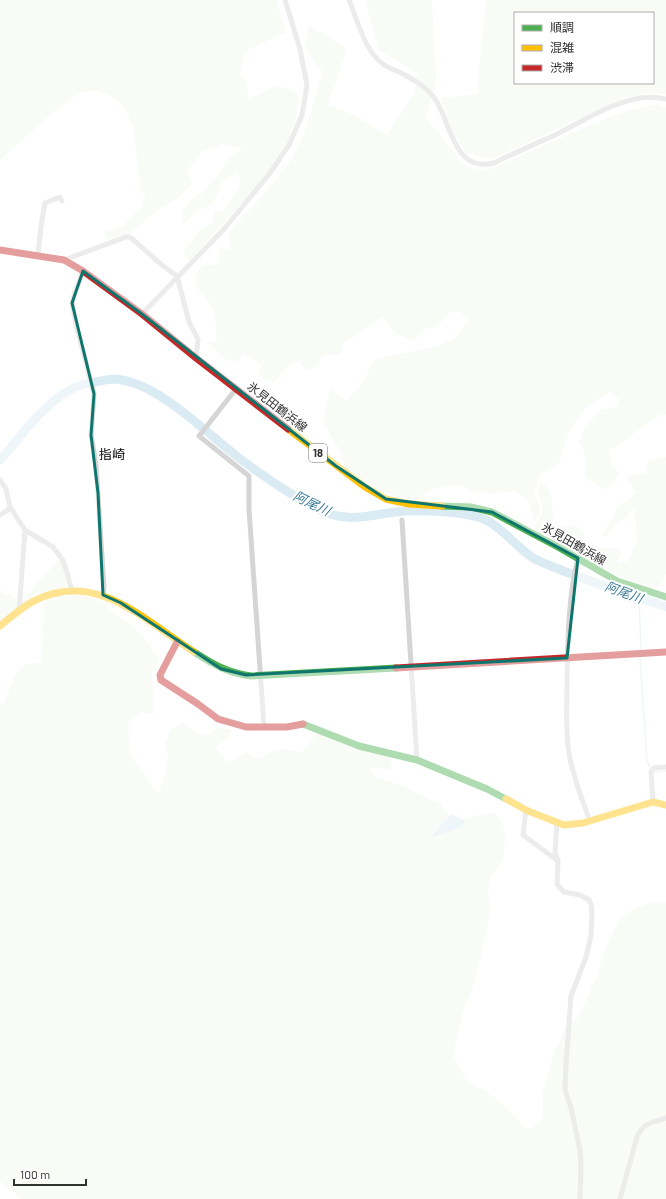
<svg xmlns="http://www.w3.org/2000/svg" width="666" height="1199" font-family="Barlow,'Noto Sans JP',sans-serif">
<style>
.green{fill:#f2f6ed;fill-rule:evenodd}
.water{fill:#dbebf3}
.lines{fill:none;stroke-linecap:round;stroke-linejoin:round}
.stream{stroke:#dbebf3;stroke-width:1.5}
.river{stroke:#dbebf3;stroke-width:9}
.street{stroke:#d5d5d5;stroke-width:5}
.fast{stroke:#4caf50;stroke-width:7}
.slow{stroke:#ffc107;stroke-width:7}
.jam{stroke:#c62828;stroke-width:7}
.marked{fill:none;stroke:#0f766e;stroke-width:3;stroke-linejoin:round}
.labels{text-anchor:middle;stroke-width:4;stroke-linejoin:round;paint-order:stroke}
.shield{fill:#fff;stroke:#6f6f6f;stroke-width:1}
.shield-label{font-size:11px;font-weight:bold;fill:#313131}
.street-label{font-size:12px;fill:#313131;stroke:#fff}
.neighbourhood-label{font-size:13px;fill:#000;stroke:#fff}
.water-label{font-size:13px;font-style:italic;fill:#3b7a98;stroke:#fff}
</style>
<rect width="100%" height="100%" fill="#fff"/>
<g class="green">
<path d="M0,0H276L286,32L245,51L240,73L247,84L248,100L276,85L300,94L295,121L286,145L259,184L189,261L183,251L193,240L198,231L213,222L214,210L223,212L235,194L241,181L237,172L221,183L218,193L211,205L197,210L184,224L182,212L192,199L201,194L217,176L231,157L244,149L223,144L201,151L187,172L192,183L176,199L161,207L128,235L108,240L104,231L123,226L144,205L141,202L146,197L139,188L141,180L139,174L133,127L127,113L118,100L98,90L80,93L68,101L53,112L0,160Z"/>
<path d="M365,0H432L436,79L426,118L465,166L485,171L619,113L657,104L666,107V414L660,415L609,451L612,466L620,474L607,489L595,484L585,477L586,460L582,444L579,443L585,427L600,410L619,406V399L610,392L585,407L568,433L559,463L541,474L534,494L539,504L540,514L534,521L529,502L515,491L501,492L494,494L487,492H471L461,485C444,486 429,487 416,500L379,491L345,470L341,452L323,423L330,389L347,401L364,380L375,359L435,347L454,339L469,321L460,311L449,313L439,325L424,329L414,341L395,333L383,317L342,344V353L321,357L316,367L306,370L300,361C287,367 282,371 274,383L265,380L258,374L262,365L244,353L236,362L225,359L207,342L217,341L215,314L211,305L196,286L195,276L203,266L219,264C218,258 220,254 218,249H230V243L228,237L230,232L240,219L260,199L292,159L303,137L323,73L305,47L309,25L347,49L328,105L354,115L387,135L414,94L418,73L379,50Z"/>
<path d="M486,0H666V94L653,93L625,97L492,159L467,154L452,130L441,98L477,94ZM515,13H653V83H515Z"/>
<path d="M666,457V574L664,576V581L653,590C611,575 573,553 533,530L543,512L538,492L540,482C555,490 552,510 553,525L575,526L583,531L586,545L604,548L622,549L617,563L627,562L637,542L635,506L632,508L627,517L614,526L607,536L602,535L612,520L617,508L637,492L628,483L627,476L645,473L649,460Z"/>
<path d="M59,560L66,572L67,589L42,594L22,605V602L38,582Z"/>
<path d="M0,590L3,594L12,595L17,600V608L0,622Z"/>
<path d="M60,595L83,596L103,602L113,613L133,626L149,644L160,660L152,673L154,705L153,714L141,712L128,722L130,755L159,794L169,759L164,744L171,730L182,723L198,733L207,736L216,728L232,729L230,737L215,747L228,764L246,752L259,759C275,748 282,747 301,753L320,732L353,748L392,757L390,769L369,768L375,777L403,786L441,805L443,810L450,816L431,837L462,827L465,820L476,816L493,812L500,818L505,834L504,855L496,871L490,876L488,896L491,906L490,913L475,981L462,1014L454,1050V1058L466,1080L470,1085L485,1090L502,1103L527,1129L532,1128L537,1125L540,1121L543,1114V1094L547,1075L556,1048L566,1027L577,1018L582,1010L598,974L605,949L619,921L628,913L636,908L652,902H666V1199H23L0,1181V705L5,701L15,675L25,664L41,663L43,642L44,599Z"/>
</g>
<path class="water" d="M451,814L465,820L462,827L430,838Z"/>
<g class="lines">
<g class="stream">
<path d="M639,597L641,650"/>
<path d="M640,658L647,761L650,768"/>
<path d="M654,772L666,771"/>
</g>
<path class="river" d="M0,460C22,436 41,406 70,390C77,385 87,384 95,382C102,381 108,379 114,379C157,381 206,433 239,458C263,476 289,494 316,508C351,526 371,513 406,511C429,510 455,511 478,517C499,523 515,546 533,558C541,563 552,566 561,570C596,584 631,594 666,607"/>
<g class="street">
<path d="M349,0C358,21 365,54 386,66C392,70 399,71 405,75C414,80 426,87 432,95C451,116 451,174 494,163C514,153 535,144 555,135C588,119 628,90 666,99"/>
<path d="M38,255L41,226L45,203L60,197L62,201"/>
<path d="M64,260L126,237H130L162,265L177,276L189,322L198,339L196,358"/>
<path d="M83,271L75,291L72,303L76,325L94,394L91,435L96,464L104,587L103,595"/>
<path d="M142,314L225,228L270,173L289,145L302,115L307,85L300,49L285,0"/>
<path d="M236,389L199,436L249,476V509L264,727"/>
<path d="M0,480L6,489L10,507L25,530L53,547L62,559L66,569L72,591"/>
<path d="M0,515L8,510L10,507"/>
<path d="M402,520L417,760"/>
<path d="M578,558C568,597 568,640 567,680C567,706 565,733 570,759C575,781 582,800 590,821"/>
<path d="M19,611L25,530"/>
<path d="M653,802L651,772L654,768L666,767"/>
<path d="M526,810L523,835L558,861"/>
<path d="M557,822L555,852L558,861L557,884L564,892L580,895L589,900L591,904L592,915L591,936L586,957L571,996L566,1065L565,1090L571,1108L580,1150L581,1167L580,1199"/>
<path d="M620,1199L637,1137C644,1122 651,1123 666,1118"/>
</g>
<g class="fast">
<path d="M442,506L471,507L492,512L558,547L617,581L666,597"/>
<path d="M194,652C213,664 227,673 251,676L396,668"/>
<path d="M303,724L359,746L417,760L487,789L506,799"/>
</g>
<g class="slow">
<path d="M288,429L365,487L386,499L409,504L442,506"/>
<path d="M0,626C11,617 22,607 34,601C96,569 145,621 194,652"/>
<path d="M506,799L528,811L564,825L583,823L653,802L666,805"/>
</g>
<g class="jam">
<path d="M0,250L64,260L83,271L142,314L196,358L288,429"/>
<path d="M177,642L160,675L161,680L198,704L218,719L246,727H287L303,724"/>
<path d="M396,668L666,652"/>
</g>
</g>
<path d="M0 0H666V1199H0ZM83,271L142,314L336,466L386,499L492,512L578,558L567,658L246,675L221,669L121,603L103,595L98,493L91,435L94,394L72,303Z" fill="#fff" fill-opacity=".55" fill-rule="evenodd"/>
<path class="marked" d="M83,271L142,314L336,466L386,499L492,512L578,558L567,658L246,675L221,669L121,603L103,595L98,493L91,435L94,394L72,303Z"/>
<g class="labels">
<rect class="shield" x="309" y="444" width="18" height="18" rx="3"/>
<g class="shield-label">
<text x="318" y="457">18</text>
</g>
<g class="street-label">
<text transform="translate(277 407) rotate(38)" y="4">氷見田鶴浜線</text>
<text transform="translate(574 544) rotate(30)" y="4">氷見田鶴浜線</text>
</g>
<g class="neighbourhood-label">
<text x="112" y="459">指崎</text>
</g>
<g class="water-label">
<text transform="translate(312 503) rotate(26)" y="5">阿尾川</text>
<text transform="translate(624 592) rotate(20)" y="5">阿尾川</text>
</g>
</g>
<rect x="514" y="12" width="140" height="72" fill="#ffffff" stroke="#adadad"/>
<rect x="522" y="25" width="20" height="6" fill="#4caf50" stroke="#adadad"/>
<text x="550" y="32" font-size="12" fill="#313131">順調</text>
<rect x="522" y="45" width="20" height="6" fill="#ffc107" stroke="#adadad"/>
<text x="550" y="52" font-size="12" fill="#313131">混雑</text>
<rect x="522" y="65" width="20" height="6" fill="#c62828" stroke="#adadad"/>
<text x="550" y="72" font-size="12" fill="#313131">渋滞</text>
<path d="M14 1179v6h72v-6" fill="none" stroke="#313131" stroke-width="2"/>
<text x="20" y="1179" font-size="12" fill="#313131" stroke="#ffffff" stroke-width="3" paint-order="stroke">100 m</text>
</svg>
